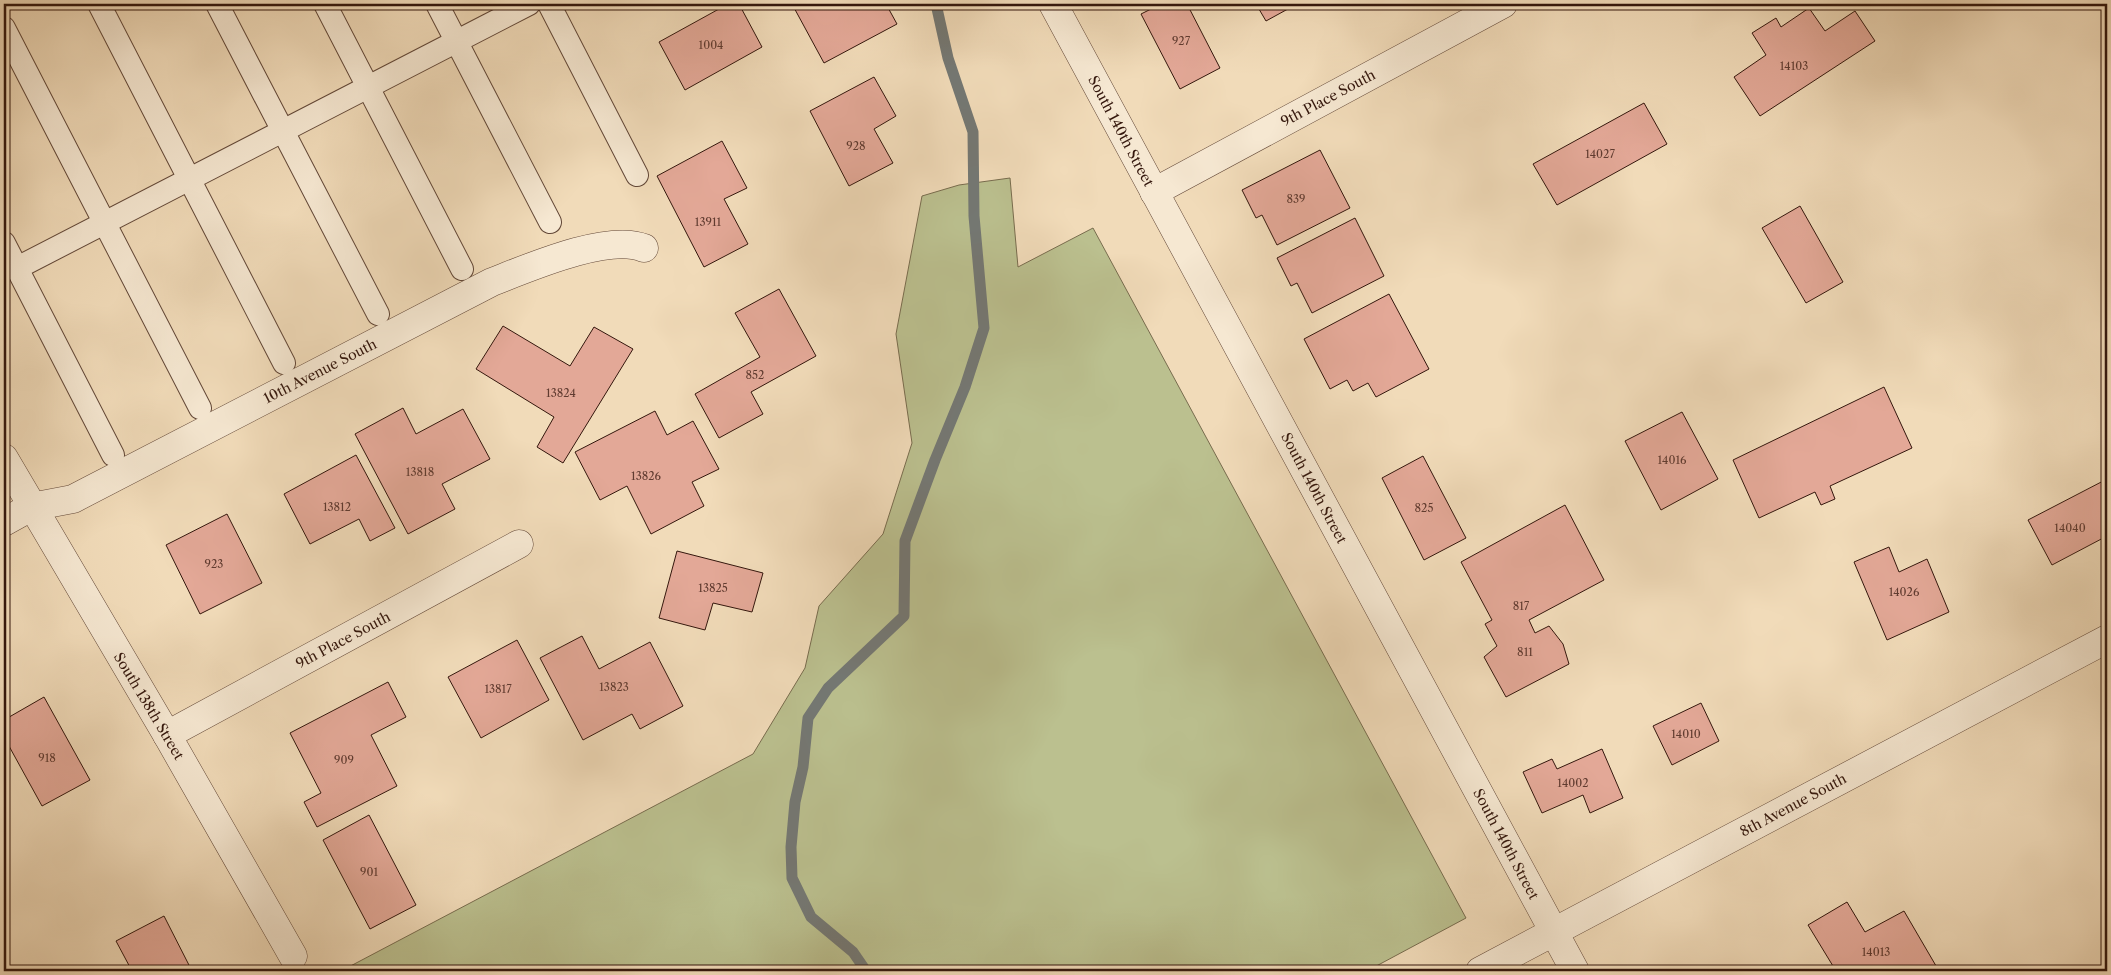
<svg xmlns="http://www.w3.org/2000/svg" width="2111" height="975" font-family="'Libre Caslon Text',serif">
<style>
.green{fill:#bbc08f;stroke:#786c4e}
.lines{fill:none;stroke-linecap:round;stroke-linejoin:round}
.stream{stroke:#747874;stroke-width:11}
.building{fill:#e3a897;stroke:#34170d}
.service-casing{stroke:#634838;stroke-width:24}
.minor-casing{stroke:#634838;stroke-width:29}
.tertiary-casing{stroke:#634838;stroke-width:29}
.service{stroke:#f6e8d2;stroke-width:22}
.minor{stroke:#f6e8d2;stroke-width:28}
.tertiary{stroke:#f6e8d2;stroke-width:28}
.labels{text-anchor:middle;stroke-width:4;stroke-linejoin:round;paint-order:stroke}
.number-label{font-size:11px;fill:#603b30}
.street-label{font-size:14px;fill:#34170d;stroke:#f6e8d2}
</style>
<rect width="100%" height="100%" fill="#f1dbb9"/>
<filter id="stains"><feTurbulence type="fractalNoise" baseFrequency=".004" numOctaves="4"/><feColorMatrix values="0 0 0 0 .2 0 0 0 0 .09 0 0 0 0 .02 0 0 0 .5 -.17"/></filter>
<radialGradient id="worn" r=".72"><stop offset=".6" stop-color="#630" stop-opacity="0"/><stop offset="1" stop-color="#630" stop-opacity=".3"/></radialGradient>
<path class="green" d="M1010,178L1018,267L1093,228L1466,918L1367,971H341L753,754L805,668L819,606L883,534L912,443L896,334L922,196L959,185Z"/>
<g class="lines">
<path class="stream" d="M866,971L853,952L811,917L792,878L791,847L795,802L803,767L808,718L828,688L904,616L905,541L935,460L965,387L984,328L974,216L973,132L948,58L936,4"/>
</g>
<g class="building">
<path d="M728,4H739L762,47L685,90L659,42Z"/>
<path d="M792,4H886L897,24L824,63Z"/>
<path d="M1161,4H1187L1220,68L1180,89L1141,14Z"/>
<path d="M1256,4H1297L1266,21Z"/>
<path d="M1809,8L1825,31L1855,11L1875,41L1760,116L1734,77L1766,55L1752,33L1776,18L1781,27Z"/>
<path d="M874,77L896,116L874,129L893,163L849,186L810,111Z"/>
<path d="M1644,103L1667,144L1557,205L1533,164Z"/>
<path d="M722,141L747,188L724,199L748,244L704,267L657,176Z"/>
<path d="M1320,150L1350,208L1277,245L1262,215L1256,218L1242,190Z"/>
<path d="M1800,206L1843,282L1806,303L1762,228Z"/>
<path d="M1355,218L1384,276L1312,313L1297,283L1291,286L1277,258Z"/>
<path d="M779,289L816,356L751,392L763,414L719,438L695,394L760,357L735,313Z"/>
<path d="M1389,294L1429,369L1376,397L1368,383L1353,391L1347,380L1330,389L1304,339Z"/>
<path d="M503,326L570,366L594,327L633,349L563,463L537,447L554,417L476,369Z"/>
<path d="M1884,387L1912,448L1830,486L1835,499L1821,505L1815,492L1759,518L1733,460Z"/>
<path d="M403,408L416,434L463,409L490,459L442,484L455,509L408,534L355,434Z"/>
<path d="M655,411L667,435L693,421L719,469L692,482L704,506L651,534L627,486L600,500L575,452Z"/>
<path d="M1682,412L1718,479L1661,510L1625,441Z"/>
<path d="M356,455L395,528L370,541L359,519L310,544L284,494Z"/>
<path d="M1423,456L1466,538L1424,560L1382,478Z"/>
<path d="M2107,479V536L2052,565L2028,520Z"/>
<path d="M1565,505L1604,580L1529,620L1535,633L1549,626L1563,644L1569,664L1506,697L1484,657L1497,646L1485,624L1492,620L1461,562Z"/>
<path d="M227,514L262,583L200,614L166,545Z"/>
<path d="M1889,547L1899,572L1927,559L1949,612L1887,640L1854,562Z"/>
<path d="M677,551L763,573L752,612L713,603L705,630L659,618Z"/>
<path d="M582,636L599,669L650,642L683,706L640,729L632,714L583,740L540,658Z"/>
<path d="M517,640L549,700L481,738L448,677Z"/>
<path d="M388,682L406,717L371,735L397,786L317,827L304,802L321,793L290,733Z"/>
<path d="M44,697L90,780L42,806L4,737V720Z"/>
<path d="M1701,703L1719,741L1672,765L1653,726Z"/>
<path d="M1602,749L1623,798L1590,813L1583,795L1542,813L1523,772L1552,759L1557,769Z"/>
<path d="M369,815L416,905L370,929L323,840Z"/>
<path d="M1847,902L1865,932L1904,911L1939,971H1836L1808,925Z"/>
<path d="M164,916L192,971H132L116,941Z"/>
</g>
<g class="lines">
<g class="service-casing">
<g id="service">
<path d="M99,4L284,363"/>
<path d="M217,4L378,314"/>
<path d="M325,4L462,269"/>
<path d="M437,4L550,222"/>
<path d="M549,4L637,175"/>
<path d="M4,28L200,408"/>
<path d="M4,243L113,455"/>
<path d="M17,268L529,4"/>
</g>
</g>
<g class="minor-casing">
<g id="minor">
<path d="M1053,4L1575,971"/>
<path d="M1154,192L1503,4"/>
<path d="M4,458L167,735L293,956"/>
<path d="M4,522L31,507L73,499L492,282C528,268 608,233 644,248"/>
<path d="M167,735L519,544"/>
</g>
</g>
<g class="tertiary-casing">
<path id="tertiary" d="M1480,971L2107,639"/>
</g>
<use href="#service" class="service"/>
<use href="#minor" class="minor"/>
<use href="#tertiary" class="tertiary"/>
</g>
<g class="labels">
<g class="number-label">
<text x="1181" y="45">927</text>
<text x="711" y="49">1004</text>
<text x="1794" y="70">14103</text>
<text x="856" y="150">928</text>
<text x="1600" y="158">14027</text>
<text x="1296" y="203">839</text>
<text x="708" y="226">13911</text>
<text x="755" y="379">852</text>
<text x="561" y="397">13824</text>
<text x="1672" y="464">14016</text>
<text x="420" y="476">13818</text>
<text x="646" y="480">13826</text>
<text x="337" y="511">13812</text>
<text x="1424" y="512">825</text>
<text x="2070" y="532">14040</text>
<text x="214" y="568">923</text>
<text x="713" y="592">13825</text>
<text x="1904" y="596">14026</text>
<text x="1521" y="610">817</text>
<text x="1525" y="656">811</text>
<text x="614" y="691">13823</text>
<text x="498" y="693">13817</text>
<text x="1686" y="738">14010</text>
<text x="47" y="762">918</text>
<text x="344" y="764">909</text>
<text x="1573" y="787">14002</text>
<text x="369" y="876">901</text>
<text x="1876" y="956">14013</text>
</g>
<g class="street-label">
<text transform="translate(1328 98) rotate(-28)" y="5">9th Place South</text>
<text transform="translate(1121 131) rotate(62)" y="5">South 140th Street</text>
<text transform="translate(320 371) rotate(-27)" y="5">10th Avenue South</text>
<text transform="translate(1314 488) rotate(62)" y="5">South 140th Street</text>
<text transform="translate(343 640) rotate(-28)" y="5">9th Place South</text>
<text transform="translate(149 706) rotate(59)" y="5">South 138th Street</text>
<text transform="translate(1793 805) rotate(-28)" y="5">8th Avenue South</text>
<text transform="translate(1506 844) rotate(62)" y="5">South 140th Street</text>
</g>
</g>
<rect width="2111" height="975" fill="none" stroke="#f1dbb9" stroke-width="20"/>
<rect x="5" y="5" width="2101" height="965" fill="none" stroke="#34170d" stroke-width="2.5"/>
<rect x="10" y="10" width="2091" height="955" fill="none" stroke="#34170d"/>
<rect width="100%" height="100%" filter="url(#stains)"/>
<rect width="100%" height="100%" fill="url(#worn)"/>
</svg>
